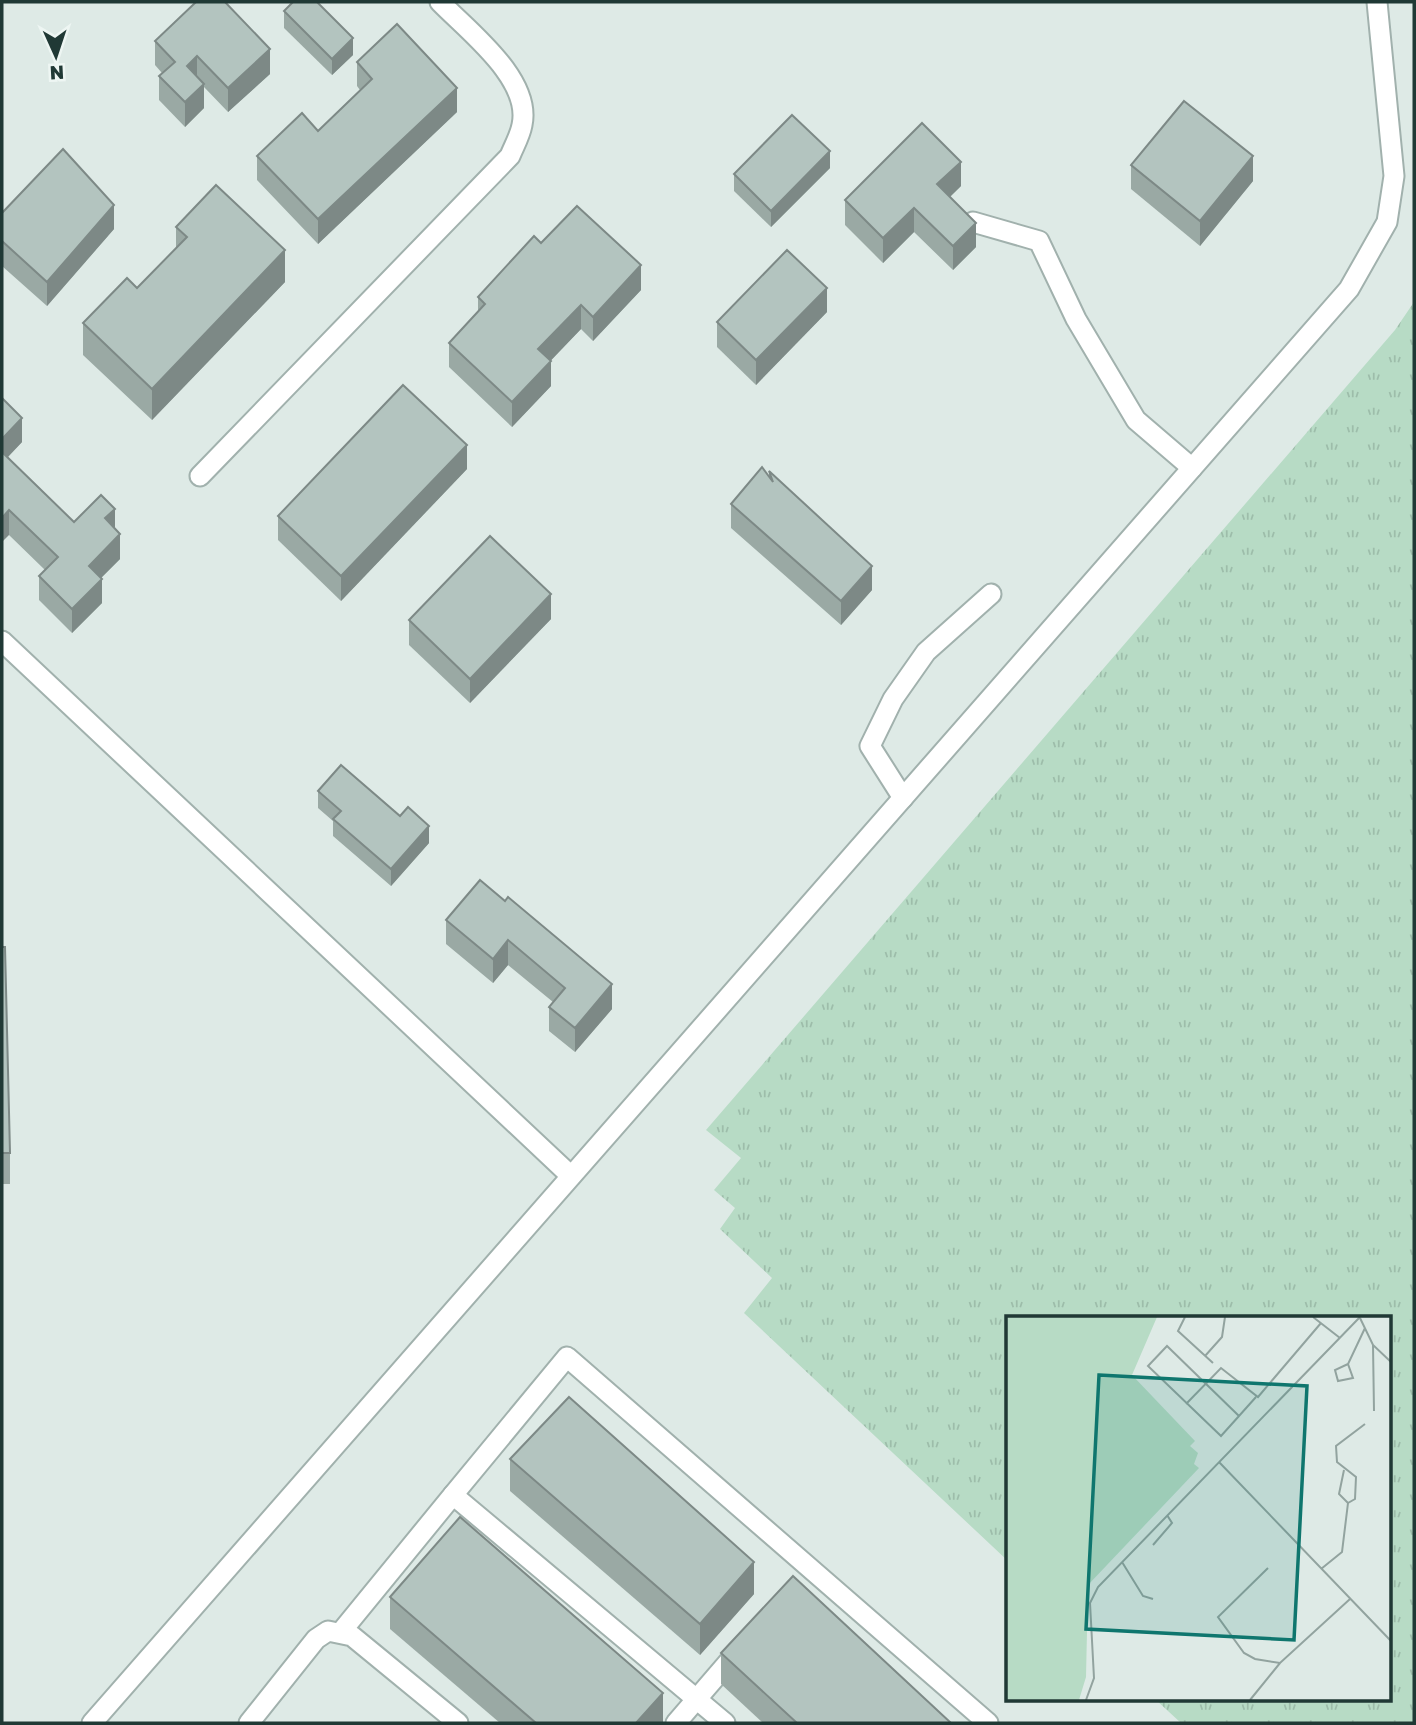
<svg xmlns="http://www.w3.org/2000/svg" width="1416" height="1725" font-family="'Golos Text',sans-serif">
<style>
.grass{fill:url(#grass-tufts)}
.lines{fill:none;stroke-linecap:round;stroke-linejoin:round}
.lane-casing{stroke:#a1b1ad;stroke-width:23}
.lane{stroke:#fff;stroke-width:19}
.wall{fill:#9aa9a4}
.shaded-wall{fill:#7d8986}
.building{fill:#b3c4bf;stroke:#7d8986;stroke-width:2}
.inset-road{fill:none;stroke:#92a39f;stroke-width:2}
.view{fill:#0f766e;fill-opacity:0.15;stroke:#0f766e;stroke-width:3.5}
.inset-edge{fill:none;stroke:#203935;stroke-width:3.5}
</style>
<defs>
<pattern id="grass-tufts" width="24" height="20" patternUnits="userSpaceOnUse" patternTransform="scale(1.75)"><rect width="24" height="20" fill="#b7dbc5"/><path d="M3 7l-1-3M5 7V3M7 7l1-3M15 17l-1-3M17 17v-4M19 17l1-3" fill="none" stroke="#9dbdaa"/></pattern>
</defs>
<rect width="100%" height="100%" fill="#deeae6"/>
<path class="grass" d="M1414,302V1723H1181L1155,1699H1390V1317H1008V1561L744,1313L772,1278L720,1229L735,1208L714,1190L741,1158L706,1130L1395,330Z"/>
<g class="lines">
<g class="lane-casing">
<g id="lane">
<path d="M973,222L1039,241L1076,319L1136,420L1192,468"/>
<path d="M200,476L510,156C514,146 520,136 522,125C532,79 468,31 440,2"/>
<path d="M2,641L571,1176"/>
<path d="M903,798L870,746L893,699L926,652L991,594"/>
<path d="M453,1495L567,1357L988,1723"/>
<path d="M341,1632L453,1495L725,1723"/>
<path d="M92,1723L1349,289L1387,222L1394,176L1377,2"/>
<path d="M249,1723L316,1639L328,1631L352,1636L458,1723"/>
<path d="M676,1723L738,1651"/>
</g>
</g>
<use href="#lane" class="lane"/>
</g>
<g class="wall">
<path d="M284,11L353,55L332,75L284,28Z"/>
<path d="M155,41L270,74L228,112L204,87V108L185,127L159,100V76L162,73L155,65Z"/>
<path d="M357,62L457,112L318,244L257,180V156L318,131L360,90L357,86Z"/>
<path d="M1131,165L1253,181L1200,246L1131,189Z"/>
<path d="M830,168L771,227L734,191V174Z"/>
<path d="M961,186L950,197L976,247L953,270L914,232L883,263L845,225V200Z"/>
<path d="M2,213L114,229L47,306L2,266Z"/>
<path d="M176,227L285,282L152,420L83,355V323L137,288L176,248Z"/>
<path d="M541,243L641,290L593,341L581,329L550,361L551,386L512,427L449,367V343L478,312V297Z"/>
<path d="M827,312L756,385L717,347V322Z"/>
<path d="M2,398L22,442L8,457L74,522L115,529L120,559L101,578L102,603L72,633L39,600V576L45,570L9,535Z"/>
<path d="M467,469L341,601L278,540V516Z"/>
<path d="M769,471L872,590L841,625L731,528V504L769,477Z"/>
<path d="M551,619L470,703L409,645V620Z"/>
<path d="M318,791L400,816L429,843L391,886L333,836V821L318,808Z"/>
<path d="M480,880L612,1009L575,1052L549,1031V1007L553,1002L508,965L493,983L446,944V920Z"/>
<path d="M2,947L10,1153V1184H2Z"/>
<path d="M510,1459L754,1594L700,1655L510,1491Z"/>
<path d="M390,1597L663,1723H500L390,1629Z"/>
<path d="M721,1653L951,1723H763L721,1684Z"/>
</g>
<g class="shaded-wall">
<path d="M353,38V55L332,75V59Z"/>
<path d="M270,49V74L228,112V88Z"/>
<path d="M197,56V80L187,66Z"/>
<path d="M204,84V108L185,127V102Z"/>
<path d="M457,88V112L318,244V219Z"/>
<path d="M830,151V168L771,227V211Z"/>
<path d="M1253,156V181L1200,246V221Z"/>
<path d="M961,162V186L937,209V184Z"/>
<path d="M114,205V229L47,306V282Z"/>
<path d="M914,208V232L883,263V238Z"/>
<path d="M976,223V247L953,270V246Z"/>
<path d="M285,250V282L152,420V389Z"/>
<path d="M641,265V290L593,341V317Z"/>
<path d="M827,288V312L756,385V360Z"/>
<path d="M581,305V329L538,374V349Z"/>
<path d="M551,361V386L512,427V402Z"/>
<path d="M22,418V442L2,463V439Z"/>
<path d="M467,445V469L341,601V576Z"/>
<path d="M115,509V533L105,518Z"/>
<path d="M9,510V535L2,542V518Z"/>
<path d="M120,534V559L89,590V566Z"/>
<path d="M872,566V590L841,625V601Z"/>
<path d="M102,579V603L72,633V609Z"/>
<path d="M551,594V619L470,703V679Z"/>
<path d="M429,826V843L391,886V869Z"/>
<path d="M508,940V965L493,983V959Z"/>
<path d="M612,984V1009L575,1052V1028Z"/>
<path d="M754,1562V1594L700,1655V1624Z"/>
<path d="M663,1693V1723H636Z"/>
</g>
<g class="building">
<path d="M196,2H225L270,49L228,88L197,56L187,66L204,84L185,102L159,76L175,62L155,41Z"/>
<path d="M293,2H317L353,38L332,59L284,11Z"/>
<path d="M397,24L457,88L318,219L257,156L302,113L318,131L372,79L357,62Z"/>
<path d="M1184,101L1253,156L1200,221L1131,165Z"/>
<path d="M792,115L830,151L771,211L734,174Z"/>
<path d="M922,123L961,162L937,184L976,223L953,246L914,208L883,238L845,200Z"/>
<path d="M63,149L114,205L47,282L2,241V213Z"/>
<path d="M216,185L285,250L152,389L83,323L127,278L137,288L187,237L176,227Z"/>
<path d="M577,206L641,265L593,317L581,305L538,349L551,361L512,402L449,343L485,304L478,297L534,236L541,243Z"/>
<path d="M787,250L827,288L756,360L717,322Z"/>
<path d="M403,385L467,445L341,576L278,516Z"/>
<path d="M2,398L22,418L2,439Z"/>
<path d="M2,452L74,522L101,495L115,509L105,518L120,534L89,566L102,579L72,609L39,576L58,557L9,510L2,518Z"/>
<path d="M762,467L773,482L769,471L872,566L841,601L731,504Z"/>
<path d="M490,536L551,594L470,679L409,620Z"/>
<path d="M341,765L400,816L408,807L429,826L391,869L333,819L341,811L318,791Z"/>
<path d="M480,880L505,901L508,897L612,984L575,1028L549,1007L565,988L508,940L493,959L446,920Z"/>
<path d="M2,947H5L10,1153H2Z"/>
<path d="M569,1397L754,1562L700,1624L510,1459Z"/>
<path d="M460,1517L663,1693L636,1723H536L390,1597Z"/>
<path d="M793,1576L951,1723H797L721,1653Z"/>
</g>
<g transform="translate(1006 1316)">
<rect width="385" height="385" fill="#deeae6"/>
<path d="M0,1H151L126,59L189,125L184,130L192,137L188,148L193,152L82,269L80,361L73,384H0Z" fill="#b7dbc5"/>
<path class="inset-road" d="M179,1L172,15L207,47M307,1L334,22M354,2L367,29L385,46M367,29L368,95M199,40L216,21L219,1M342,48L329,54L332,65L347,62L342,48L359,12M180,88L215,52L252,81L315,7M233,100L215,120L142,50L161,30L233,100L250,81M213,146L385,325M338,154L333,178L342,187M342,187L349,183L350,161L331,146L330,130L359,108M147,229L166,207L161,199M116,246L137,280L147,283M262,252L212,301L238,337L249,343L274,347L344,283M315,253L336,236L342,187M80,384L88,362L84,287L92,271L354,1M244,384L274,347"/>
<path class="view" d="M93,59L301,70L288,324L80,313Z"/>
<rect width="385" height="385" class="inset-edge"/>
</g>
<rect width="1416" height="1725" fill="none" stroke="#203935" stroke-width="7"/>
<g transform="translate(56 56) rotate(177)" stroke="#eef6f3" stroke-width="5" paint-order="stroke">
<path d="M0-5L12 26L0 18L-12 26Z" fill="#203935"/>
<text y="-10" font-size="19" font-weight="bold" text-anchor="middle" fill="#203935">N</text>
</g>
</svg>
